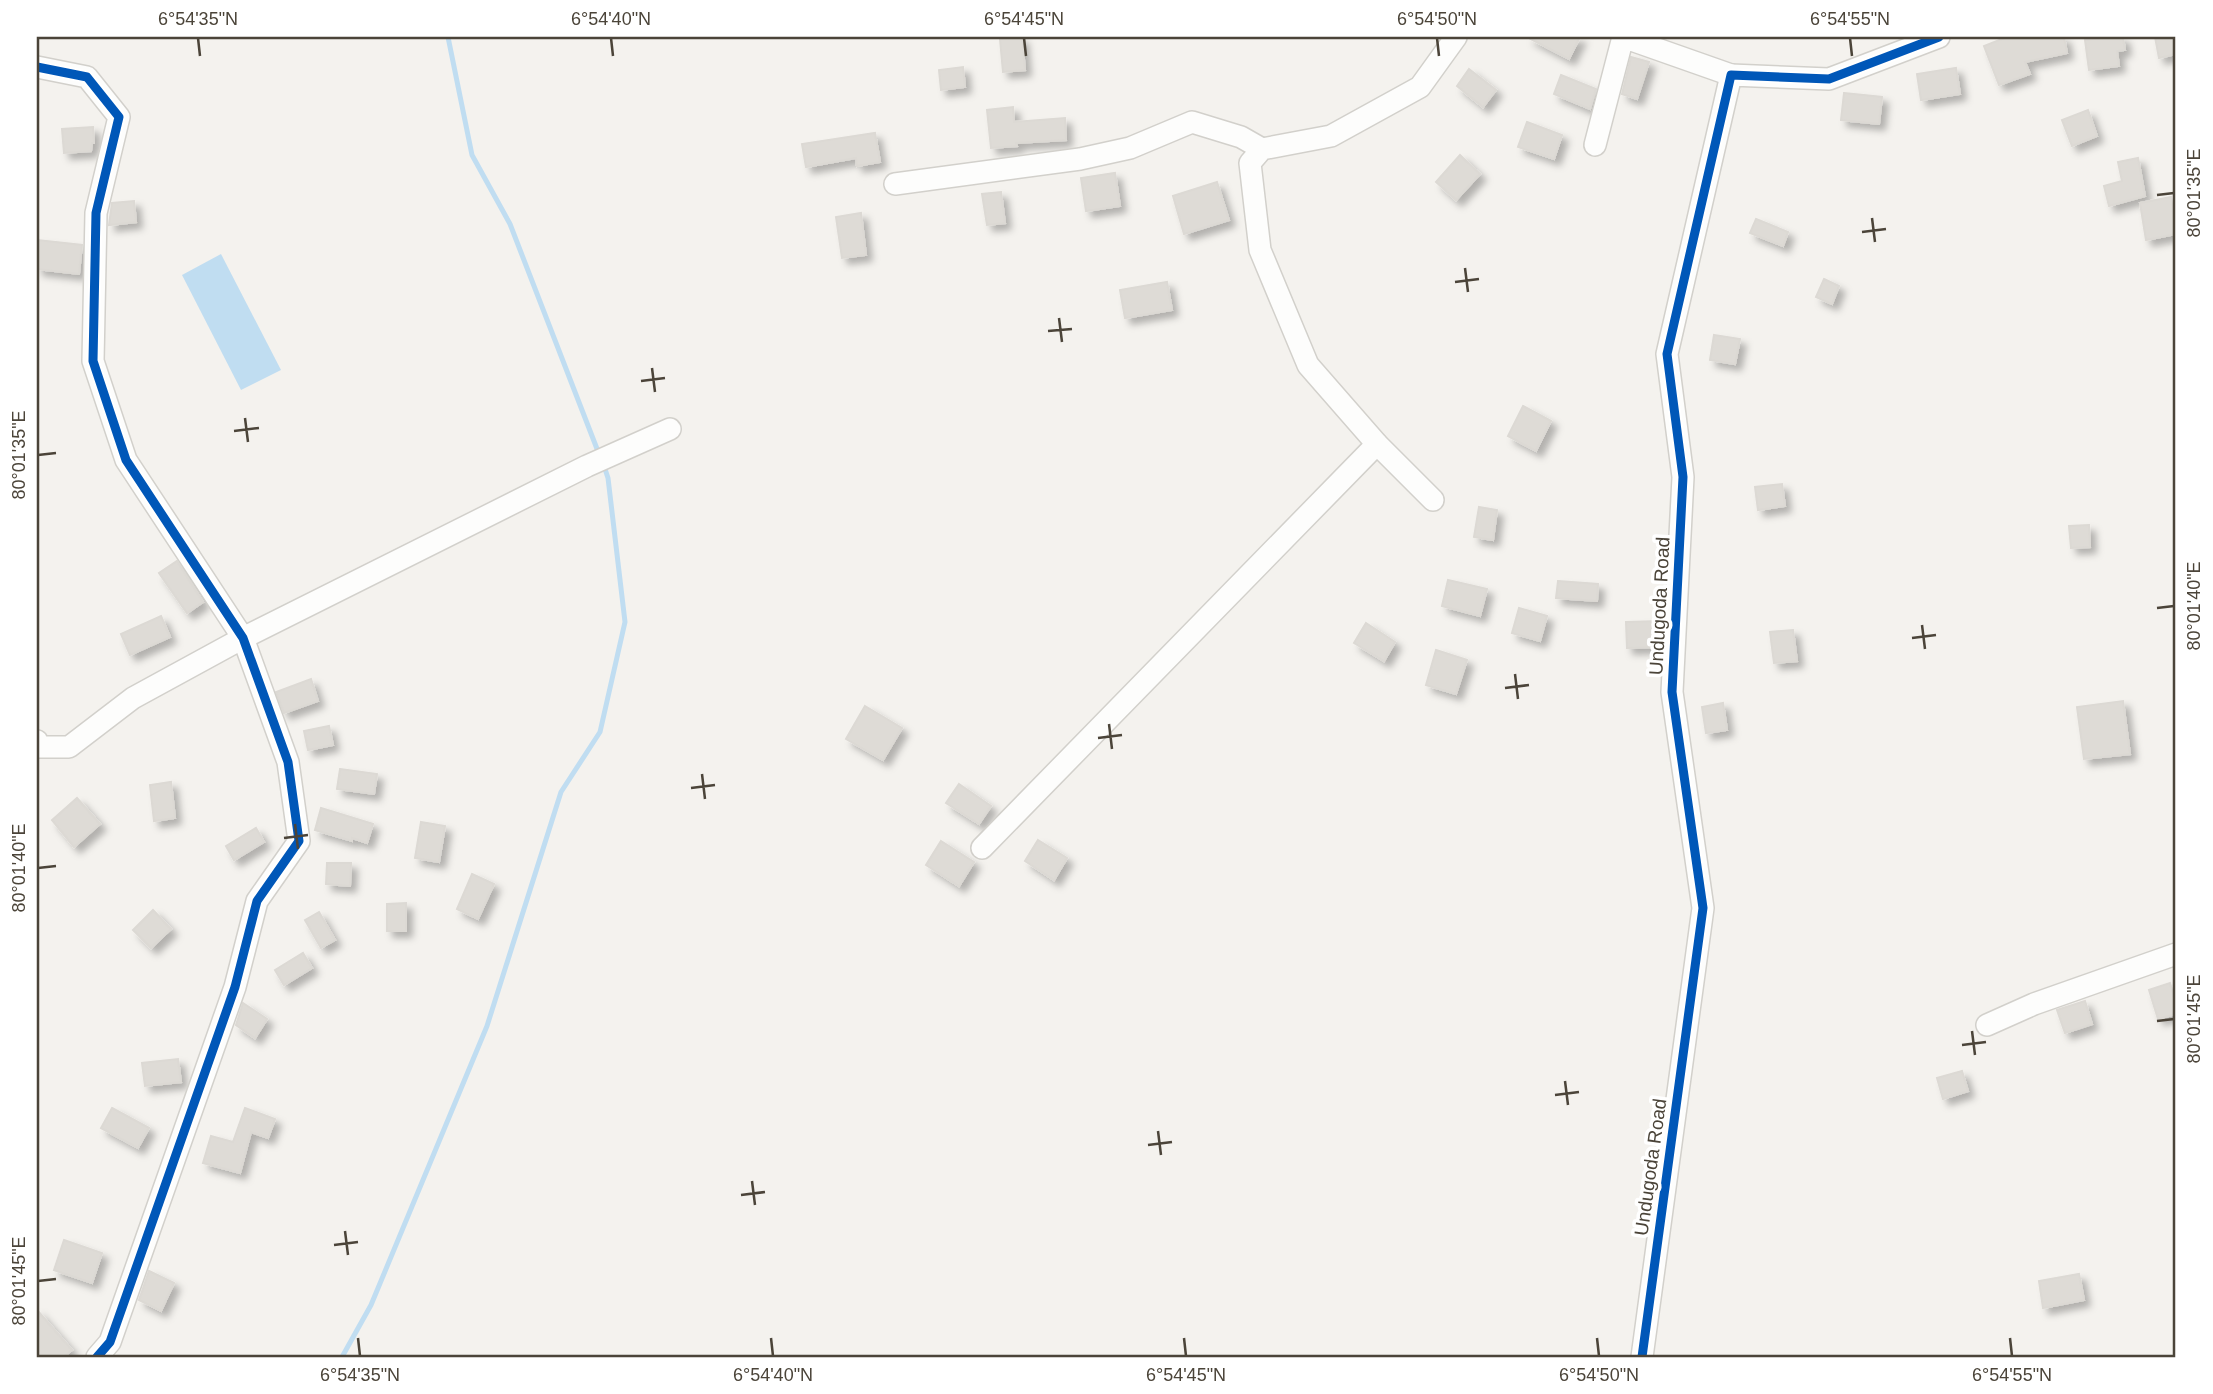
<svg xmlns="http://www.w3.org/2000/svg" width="2213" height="1394" font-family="Arial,sans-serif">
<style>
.water{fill:#c0ddf1}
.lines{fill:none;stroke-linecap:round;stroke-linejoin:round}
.stream{stroke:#c0ddf1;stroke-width:5}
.building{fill:#dedbd6;stroke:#dcd9d4;stroke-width:2;filter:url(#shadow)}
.minor-casing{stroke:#d2d0cb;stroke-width:24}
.minor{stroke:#fdfdfc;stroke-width:21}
.cycleway-casing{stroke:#fff;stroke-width:13}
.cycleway{stroke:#0057b8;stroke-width:9}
.ticks{fill:none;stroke:#4b4439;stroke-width:2.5}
.labels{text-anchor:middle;stroke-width:7;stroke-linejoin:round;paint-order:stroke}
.street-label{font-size:19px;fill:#4b4439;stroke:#fff}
.neatline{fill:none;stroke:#4b4439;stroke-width:2.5}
.ticks-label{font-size:18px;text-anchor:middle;fill:#4b4439}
</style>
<defs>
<filter id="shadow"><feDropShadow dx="6" dy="6" stdDeviation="3.5" flood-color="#0004"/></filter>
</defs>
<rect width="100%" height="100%" fill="#f4f2ee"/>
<path class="water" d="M221,254L281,370L241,390L182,275Z"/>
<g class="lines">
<g class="stream">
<path d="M448,37L472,155L510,224L599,454"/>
<path d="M342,1357L371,1305L487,1026L561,792L600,732L625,622L608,478L603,463"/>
</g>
</g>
<g class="building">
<path d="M1022,37L1025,70L1003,72L1000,39Z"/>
<path d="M1527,37H1580L1569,59Z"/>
<path d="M2007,37H2064L2067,53L2025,62L2030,74L1999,85L1984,46Z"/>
<path d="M2108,37H2123L2125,50L2117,51L2119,66L2089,70L2085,40Z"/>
<path d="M2155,37H2176V54L2159,58Z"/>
<path d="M1631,57L1649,62L1637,99L1622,94Z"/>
<path d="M963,67L965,87L941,90L939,70Z"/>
<path d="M1956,68L1960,94L1921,100L1917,74Z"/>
<path d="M1469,69L1496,90L1483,107L1457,86Z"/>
<path d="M1561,75L1596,89L1590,109L1554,94Z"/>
<path d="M1844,93L1882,97L1879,124L1841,120Z"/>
<path d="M1013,107L1014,122L1065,118L1066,140L1016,143L1017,146L991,148L987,110Z"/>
<path d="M2088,110L2097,136L2072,146L2062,120Z"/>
<path d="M1527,122L1562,135L1554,159L1518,147Z"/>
<path d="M93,127L94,143H92L91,151L64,153L62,129Z"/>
<path d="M875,133L880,162L857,166L856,158L806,167L802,144Z"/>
<path d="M1460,155L1480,174L1456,200L1436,182Z"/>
<path d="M2138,158L2145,196L2109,206L2104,186L2122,181L2118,162Z"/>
<path d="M1115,173L1120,206L1086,211L1081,178Z"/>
<path d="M1217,182L1229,220L1184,234L1173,196Z"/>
<path d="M1001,192L1005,223L987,225L982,194Z"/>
<path d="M2171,197L2176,234L2146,240L2140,203Z"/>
<path d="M134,201L136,222L109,225L112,203Z"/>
<path d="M861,213L866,255L842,258L836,217Z"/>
<path d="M1756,219L1788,232L1783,246L1750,233Z"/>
<path d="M37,240L82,245L79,274L37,269Z"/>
<path d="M1824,279L1839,286L1832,304L1816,297Z"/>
<path d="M1167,282L1172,310L1125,318L1120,290Z"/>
<path d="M1714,335L1740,339L1735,364L1710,360Z"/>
<path d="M1523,406L1551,421L1536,451L1508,436Z"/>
<path d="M1782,484L1785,506L1758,510L1755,487Z"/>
<path d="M1479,507L1497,510L1493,540L1474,537Z"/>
<path d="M2089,525L2090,547L2071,548L2069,526Z"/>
<path d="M177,561L203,602L187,613L159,573Z"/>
<path d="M1448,580L1487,589L1480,616L1442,606Z"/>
<path d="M1558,581L1598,584L1597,601L1556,598Z"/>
<path d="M1519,608L1547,616L1540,641L1512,633Z"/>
<path d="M161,616L170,637L130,655L121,634Z"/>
<path d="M1662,621L1661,647L1627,648L1626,622Z"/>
<path d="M1366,623L1395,642L1384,661L1354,643Z"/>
<path d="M1793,630L1797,661L1774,663L1770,632Z"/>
<path d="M1436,650L1467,660L1456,694L1426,685Z"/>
<path d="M311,679L318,701L284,713L276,692Z"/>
<path d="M2123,701L2130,754L2084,759L2077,707Z"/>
<path d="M1723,703L1727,730L1706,733L1702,707Z"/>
<path d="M865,706L902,728L883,760L846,739Z"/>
<path d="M329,726L333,745L308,750L304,731Z"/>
<path d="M340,769L377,774L374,794L337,789Z"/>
<path d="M171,782L175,818L154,821L150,785Z"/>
<path d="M959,784L991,806L979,824L946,803Z"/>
<path d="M77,798L100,824L74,847L52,820Z"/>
<path d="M321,808L373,824L367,843L352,838V841L315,830Z"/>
<path d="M421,822L445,826L439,862L415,858Z"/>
<path d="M256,828L264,842L234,860L226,846Z"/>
<path d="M1038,840L1067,858L1054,880L1025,861Z"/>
<path d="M941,841L974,862L959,886L926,865Z"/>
<path d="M327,863H351L350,886L326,884Z"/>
<path d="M472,874L494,884L478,919L457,909Z"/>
<path d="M406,903V931H387V904Z"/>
<path d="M153,910L171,929L151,948L133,930Z"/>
<path d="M319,912L335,940L321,948L305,920Z"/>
<path d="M303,953L312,968L284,985L275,970Z"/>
<path d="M2170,983L2176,1003V1014L2158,1019L2149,990Z"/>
<path d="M2085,1001L2092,1024L2065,1033L2057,1010Z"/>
<path d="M243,1003L267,1019L255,1038L236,1025Z"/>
<path d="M178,1059L181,1082L145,1086L142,1063Z"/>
<path d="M1962,1071L1968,1091L1943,1099L1937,1078Z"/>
<path d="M112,1108L149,1128L138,1148L101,1128Z"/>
<path d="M245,1108L275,1119L268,1138L251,1132L240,1173L203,1163L211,1136L233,1142Z"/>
<path d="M64,1240L102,1253L92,1283L54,1270Z"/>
<path d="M149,1271L174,1283L161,1311L139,1300Z"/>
<path d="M2079,1274L2084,1300L2043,1308L2039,1281Z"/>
<path d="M37,1310L72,1350L64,1357H37Z"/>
</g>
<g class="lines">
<g class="minor-casing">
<g id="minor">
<path d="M37,67L87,77L119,117L96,213L93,361L126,460L243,638L288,762L299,841L257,901L235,987L110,1342L97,1357"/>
<path d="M1595,145L1623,37L1731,75"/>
<path d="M895,184L1080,159L1130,148L1192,122L1241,137L1262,149"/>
<path d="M1433,500L1377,444L1308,365L1260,250L1250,163L1262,149L1331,136L1420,87L1456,37"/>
<path d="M37,741L39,747H69L133,698L243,638L587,466L670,429"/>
<path d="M982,848L1377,444"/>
<path d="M1987,1025L2034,1004L2176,954"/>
<path d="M1642,1357L1703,908L1672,692L1683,477L1667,354L1731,75L1829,79L1939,37"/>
</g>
</g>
<use href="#minor" class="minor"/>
<g class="cycleway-casing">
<g id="cycleway">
<path d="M37,67L87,77L119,117L96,213L93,361L126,460L243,638L288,762L299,841L257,901L235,987L110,1342L97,1357"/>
<path d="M1642,1357L1703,908L1672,692L1683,477L1667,354L1731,75L1829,79L1939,37"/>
</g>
</g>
<use href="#cycleway" class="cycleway"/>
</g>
<path class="ticks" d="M198,38L200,56M611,38L613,56M1024,38L1026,56M1437,38L1439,56M1850,38L1852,56M2157,195L2174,193M1872,218L1875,242M1862,232L1886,229M1465,268L1468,292M1455,282L1479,279M1059,318L1062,342M1048,331L1072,329M652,368L655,392M641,381L665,378M245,418L248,442M234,431L259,428M38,455L56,453M2157,608L2174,606M1922,625L1925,649M1912,638L1936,635M1515,674L1518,699M1505,688L1529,685M1109,724L1112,749M1098,738L1122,735M702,774L705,799M691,788L715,785M295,824L298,849M284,838L308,835M38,868L56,866M2157,1021L2174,1019M1972,1031L1975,1055M1962,1045L1986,1042M1565,1081L1568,1105M1555,1095L1579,1092M1158,1131L1161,1155M1148,1145L1172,1142M752,1181L755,1205M741,1195L765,1192M345,1231L348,1255M334,1245L358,1242M38,1281L56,1279M358,1338L360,1356M771,1338L773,1356M1184,1338L1186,1356M1597,1338L1599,1356M2010,1338L2012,1356"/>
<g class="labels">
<g class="street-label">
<text transform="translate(1659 606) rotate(-87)" y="7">Undugoda Road</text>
<text transform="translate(1650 1167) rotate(-82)" y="7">Undugoda Road</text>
</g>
</g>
<rect width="2213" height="1394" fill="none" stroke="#ffffff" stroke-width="77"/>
<rect x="38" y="38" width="2136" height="1318" class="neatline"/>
<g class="ticks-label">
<text x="198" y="25">6°54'35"N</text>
<text x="611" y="25">6°54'40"N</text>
<text x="1024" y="25">6°54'45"N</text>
<text x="1437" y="25">6°54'50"N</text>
<text x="1850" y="25">6°54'55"N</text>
<text transform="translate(2194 193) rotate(-90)" y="6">80°01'35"E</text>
<text transform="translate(19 455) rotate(-90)" y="6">80°01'35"E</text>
<text transform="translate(2194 606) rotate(-90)" y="6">80°01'40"E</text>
<text transform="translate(19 868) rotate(-90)" y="6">80°01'40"E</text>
<text transform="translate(2194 1019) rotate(-90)" y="6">80°01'45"E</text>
<text transform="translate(19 1281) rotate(-90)" y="6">80°01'45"E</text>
<text x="360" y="1381">6°54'35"N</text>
<text x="773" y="1381">6°54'40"N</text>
<text x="1186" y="1381">6°54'45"N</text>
<text x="1599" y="1381">6°54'50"N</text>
<text x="2012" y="1381">6°54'55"N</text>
</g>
</svg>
